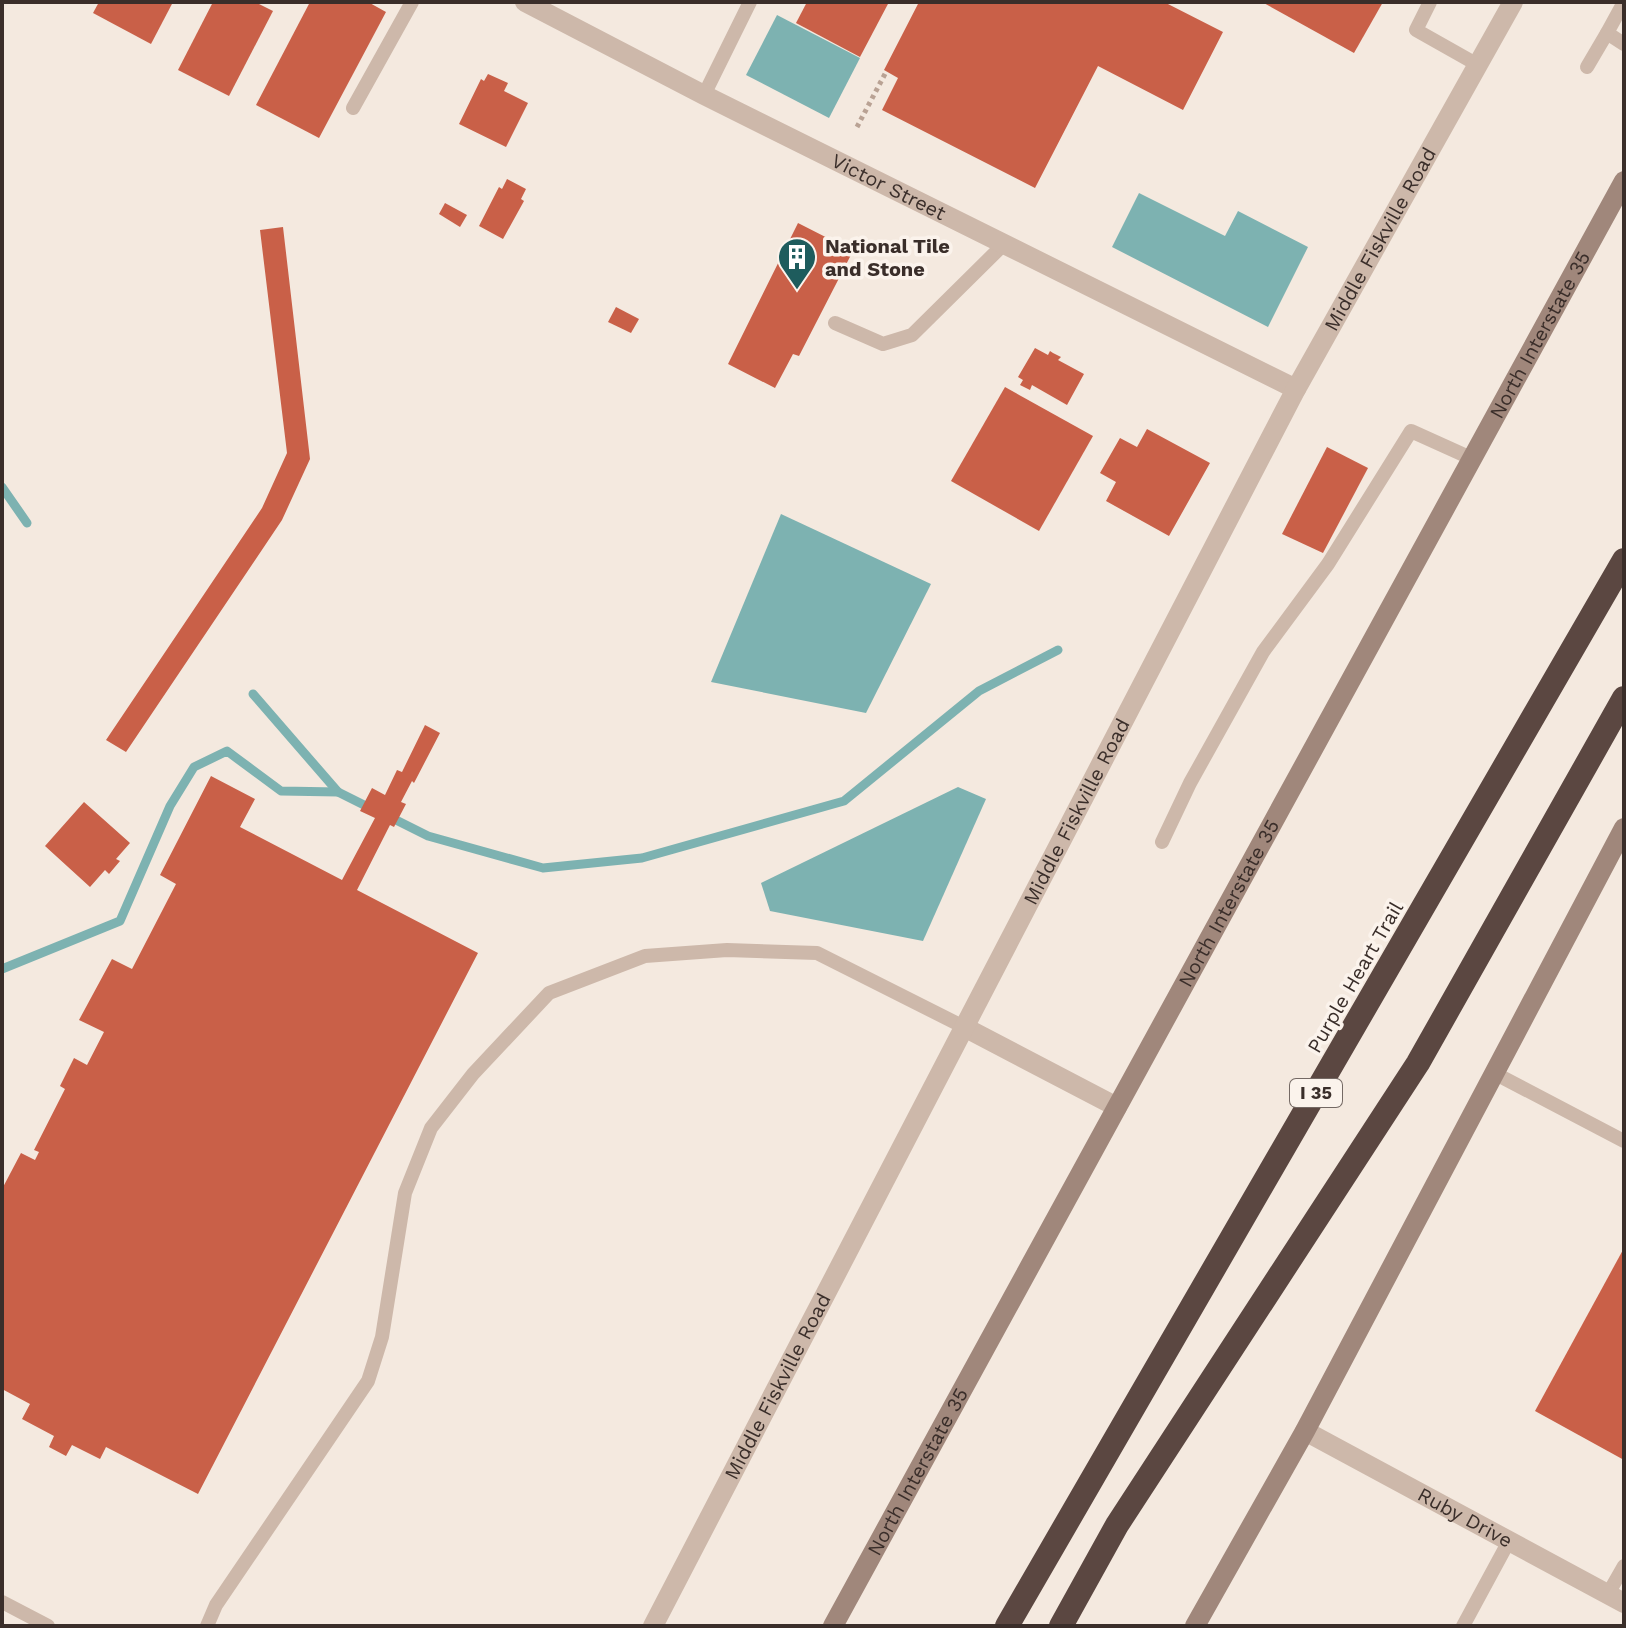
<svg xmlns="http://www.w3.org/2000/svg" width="1626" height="1628" font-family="'Work Sans',sans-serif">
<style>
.water{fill:#7db2b1}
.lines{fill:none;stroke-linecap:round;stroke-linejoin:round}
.stream{stroke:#7db2b1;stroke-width:9}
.building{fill:#c96048}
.path{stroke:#b9a294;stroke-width:5;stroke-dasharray:4 4;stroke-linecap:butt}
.service{stroke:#cdb8aa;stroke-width:14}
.minor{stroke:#cdb8aa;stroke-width:20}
.secondary{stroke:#a0877b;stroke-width:20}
.motorway{stroke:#5b4741;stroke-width:24}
.labels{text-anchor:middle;stroke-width:7;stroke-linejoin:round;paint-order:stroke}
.shield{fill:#fbf3ec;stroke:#746964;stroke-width:2}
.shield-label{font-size:18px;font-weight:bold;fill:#3a2e2a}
.street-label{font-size:20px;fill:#3a2e2a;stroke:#fbf3ec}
.poi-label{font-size:20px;font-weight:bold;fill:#3a2e2a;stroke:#fbf3ec;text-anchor:start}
</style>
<rect width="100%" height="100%" fill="#f4e9df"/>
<g class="water">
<path d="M777,15L860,58L829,118L746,75Z"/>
<path d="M1139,193L1225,236L1238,211L1308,247L1268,327L1112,247Z"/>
<path d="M781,514L931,584L866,713L711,682Z"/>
<path d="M958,787L986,799L923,941L770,911L761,883Z"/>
</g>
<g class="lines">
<g class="stream">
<path d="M2,487L27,523"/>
<path d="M253,694L338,792L374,810"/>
<path d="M388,816L428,836L543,868L642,858L844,801L979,691L1058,650"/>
<path d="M2,969L120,921L170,806L194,767L227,751L281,791L338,792"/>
</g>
</g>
<g class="building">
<path d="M99,2H173L151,44L93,13Z"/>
<path d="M213,2H255L273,11L229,96L178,70Z"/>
<path d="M310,2H368L386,12L319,138L256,105Z"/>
<path d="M807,2H889L860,57L796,23Z"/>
<path d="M919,2H1164L1223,32L1183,110L1098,66L1035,188L882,110L898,78L884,70Z"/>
<path d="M1262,2H1383L1354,53Z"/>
<path d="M488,74L508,83L504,91L528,103L506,147L459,124L481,79L484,81Z"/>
<path d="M507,179L526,189L521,199L524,201L503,239L479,226L499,187L502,189Z"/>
<path d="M445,203L467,215L460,227L439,214Z"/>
<path d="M798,223L853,251L799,356L793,354L775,388L728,364Z"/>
<path d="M283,227L310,459L282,520L126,752L106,740L262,508L287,453L260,230Z"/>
<path d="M616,307L639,319L631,333L608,322Z"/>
<path d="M1035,348L1048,355L1050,351L1053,353L1061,357L1058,360L1084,374L1067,405L1032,385L1030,390L1020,385L1023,380L1018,377Z"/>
<path d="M1005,387L1093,436L1039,531L951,481Z"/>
<path d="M1147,429L1210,463L1169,536L1106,501L1116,482L1100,473L1120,438L1137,447Z"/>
<path d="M1327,447L1368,468L1323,553L1282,534Z"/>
<path d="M425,725L440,733L414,783L412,781L401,802L406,804L394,827L390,825L357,890L478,953L198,1494L106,1447L100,1459L72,1445L66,1456L49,1447L54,1436L22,1419L30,1404L2,1389V1189L21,1153L35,1160L39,1152L34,1150L65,1089L60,1086L74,1058L87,1065L104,1032L79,1020L112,959L132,969L176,884L160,875L211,776L255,799L240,827L342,880L375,818L360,811L372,788L385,795L397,770L402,772Z"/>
<path d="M84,802L130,843L116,859L120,861L109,874L105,870L90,887L45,846Z"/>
<path d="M1624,1248V1460L1535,1411Z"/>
</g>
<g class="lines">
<path class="path" d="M857,127L886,72"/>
<g class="service">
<path d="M1430,2L1416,30L1478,65"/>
<path d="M1624,2L1607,33L1624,44"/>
<path d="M1587,67L1607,33"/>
<path d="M704,95L750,2"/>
<path d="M353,108L412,2"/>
<path d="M835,323L883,344L912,335L1004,244"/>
<path d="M1162,842L1190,783L1263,652L1328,564L1411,431L1473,459"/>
<path d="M1494,1073L1624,1141"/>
<path d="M1608,1594L1624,1566"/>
<path d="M2,1602L48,1626"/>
<path d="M207,1626L216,1605L368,1381L382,1337L405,1193L431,1128L473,1074L549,993L645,956L727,950L817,953L964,1027"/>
<path d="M1463,1626L1509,1541"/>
</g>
<g class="minor">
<path id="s1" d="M525,2L704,95L1296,389"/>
<path d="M964,1027L1117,1107"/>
<path id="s2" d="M1305,1431L1624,1603"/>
<path id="s3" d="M653,1626L1296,389L1513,2"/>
</g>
<g class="secondary">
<path id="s4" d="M833,1626L1624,181"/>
<path d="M1195,1626L1305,1431L1624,828"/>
</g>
<g class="motorway">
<path d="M1007,1626L1624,560"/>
<path d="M1061,1626L1117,1525L1418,1063L1624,698"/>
</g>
</g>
<defs>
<g id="building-pin" transform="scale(2)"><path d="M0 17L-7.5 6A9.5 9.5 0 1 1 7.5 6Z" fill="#1e5c5d" stroke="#fbf3ec"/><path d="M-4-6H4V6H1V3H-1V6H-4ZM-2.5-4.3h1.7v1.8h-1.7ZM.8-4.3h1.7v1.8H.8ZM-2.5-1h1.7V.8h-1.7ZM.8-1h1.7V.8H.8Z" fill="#fff"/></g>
</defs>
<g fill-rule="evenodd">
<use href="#building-pin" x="797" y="257"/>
</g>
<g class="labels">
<rect class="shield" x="1290" y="1079" width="52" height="28" rx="6"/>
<g class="shield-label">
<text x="1316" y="1099">I 35</text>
</g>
<g class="street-label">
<text dy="7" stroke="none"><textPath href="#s1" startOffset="408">Victor Street</textPath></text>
<text dy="7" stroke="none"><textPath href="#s3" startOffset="1566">Middle Fiskville Road</textPath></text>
<text dy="7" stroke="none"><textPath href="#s4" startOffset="1472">North Interstate 35</textPath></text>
<text dy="7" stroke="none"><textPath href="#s3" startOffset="918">Middle Fiskville Road</textPath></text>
<text dy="7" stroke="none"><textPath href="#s4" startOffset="824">North Interstate 35</textPath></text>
<text transform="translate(1355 977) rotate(-60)" y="7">Purple Heart Trail</text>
<text dy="7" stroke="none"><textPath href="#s3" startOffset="270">Middle Fiskville Road</textPath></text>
<text dy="7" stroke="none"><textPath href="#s4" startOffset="176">North Interstate 35</textPath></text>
<text dy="7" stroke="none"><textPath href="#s2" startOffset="182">Ruby Drive</textPath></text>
</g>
<g class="poi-label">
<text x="825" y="253">National Tile<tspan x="825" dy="23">and Stone</tspan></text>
</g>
</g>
<rect width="1626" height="1628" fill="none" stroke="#3a2e2a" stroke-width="8"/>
</svg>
